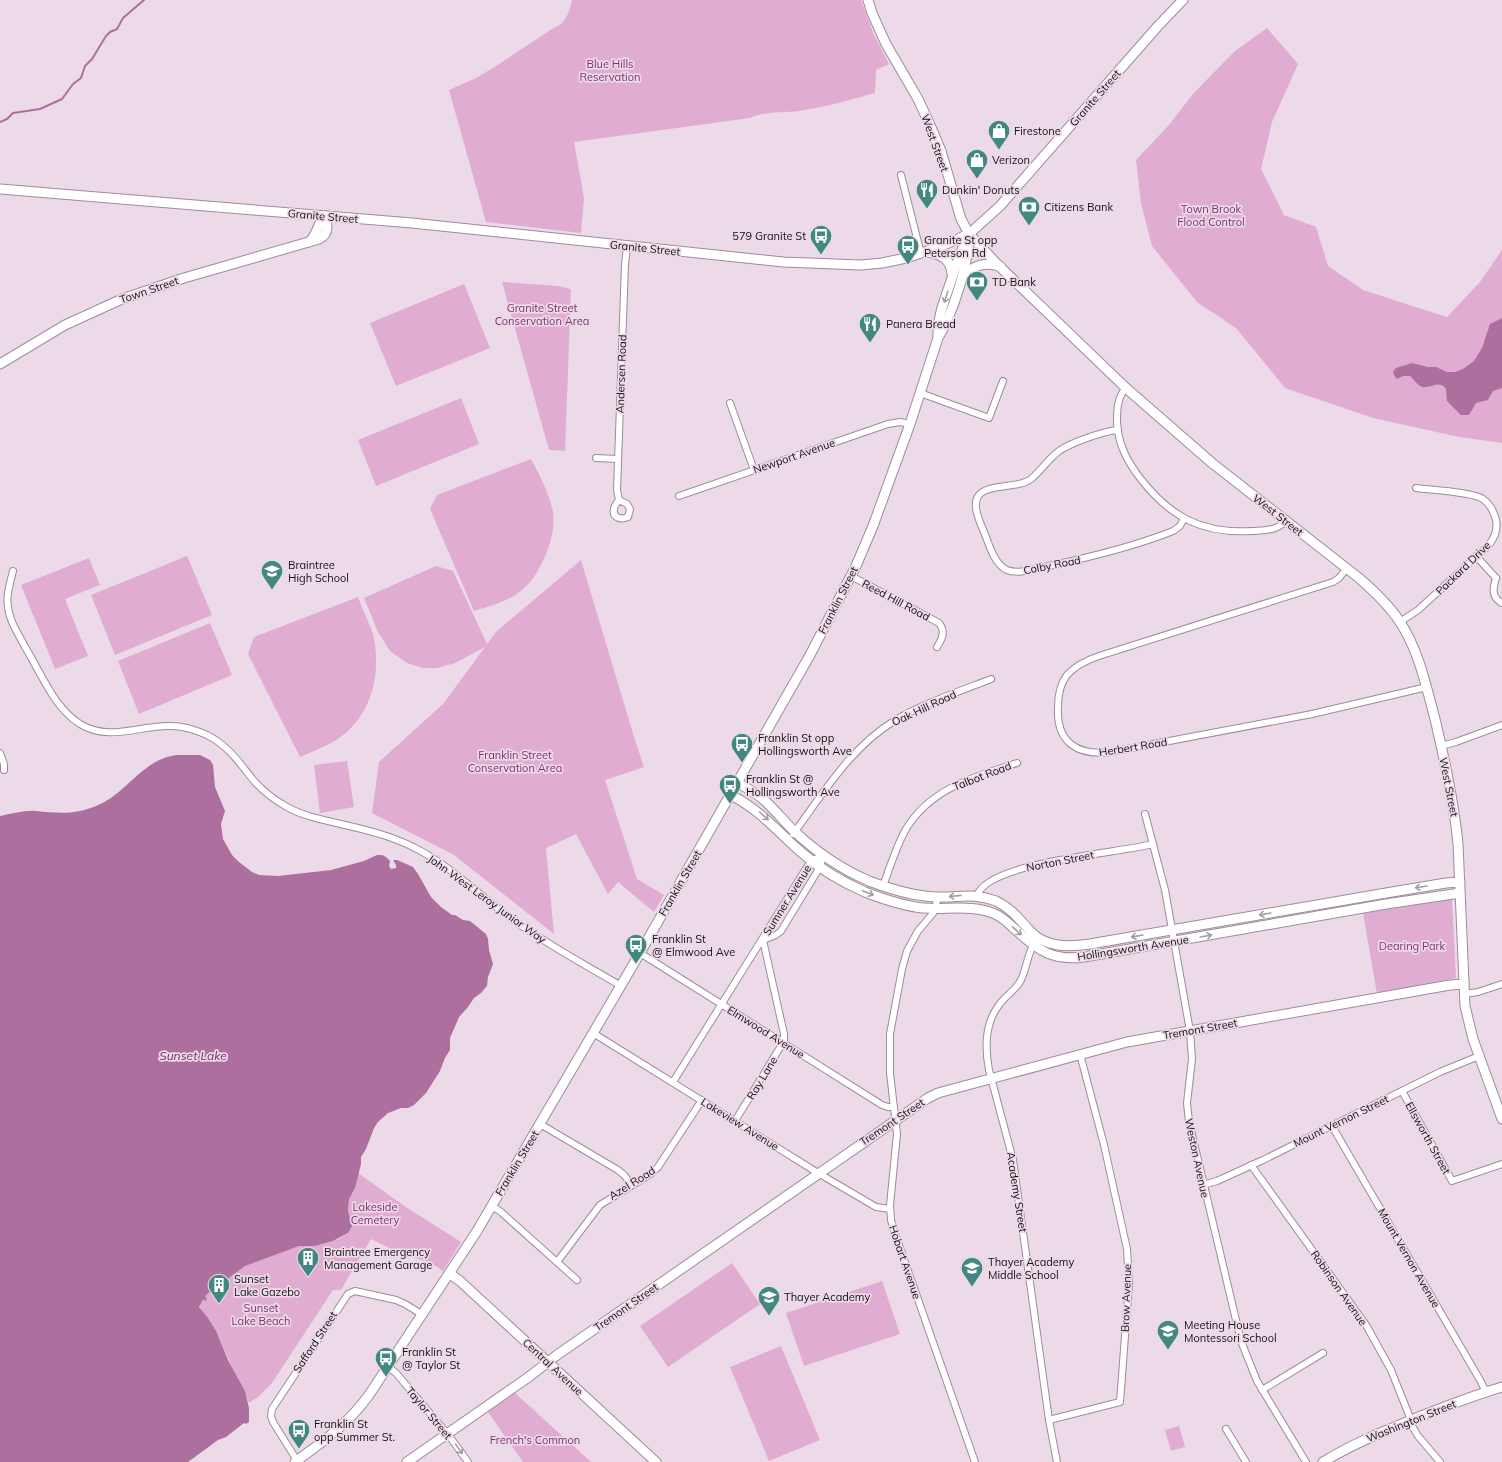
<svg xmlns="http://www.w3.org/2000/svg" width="1502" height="1462" font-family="Mulish,sans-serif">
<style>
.green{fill:#e0acd2}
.water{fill:#ad6f9e}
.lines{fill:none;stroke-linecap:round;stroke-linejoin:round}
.stream{stroke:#ad6f9e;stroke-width:2}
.street-casing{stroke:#9d8c98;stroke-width:8}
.secondary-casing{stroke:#9d8c98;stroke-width:11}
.street{stroke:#fff;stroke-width:6}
.secondary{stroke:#fff;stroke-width:9}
.oneway{stroke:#a29fa1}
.labels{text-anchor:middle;stroke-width:3.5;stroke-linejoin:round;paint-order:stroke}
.park-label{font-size:11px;fill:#7d316e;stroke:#eddae8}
.street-label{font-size:11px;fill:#161014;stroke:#eddae8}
.poi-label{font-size:11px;fill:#161014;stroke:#eddae8;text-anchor:start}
.water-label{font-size:12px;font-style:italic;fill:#742866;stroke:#eddae8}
</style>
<rect width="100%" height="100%" fill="#eddae8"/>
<g class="green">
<path d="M572,0H861L874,35L889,64L876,70L875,93C850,100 825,107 799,111C782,113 766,111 750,118L574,142L584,198L581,233L486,222L449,90L476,78L496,66L552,29C566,24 569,13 572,0Z"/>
<path d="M1267,28L1298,64L1272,122L1261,169L1284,215L1316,227L1328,266L1363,290L1447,317L1480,282L1502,250V443L1459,437L1373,418L1285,388L1236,328L1197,302L1152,246L1141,203L1136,160L1168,126L1193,94L1223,63L1235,51Z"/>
<path d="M502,282L558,286L571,289L565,451L549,450Z"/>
<path d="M464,284L490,348L396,386L370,323Z"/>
<path d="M461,398L479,444L376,486L358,440Z"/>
<path d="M531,459C540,476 549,493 553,512C555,526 551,541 546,554C529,593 513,600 474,611L430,509L437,495Z"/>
<path d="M187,556L212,615L115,655L91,595Z"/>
<path d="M89,558L100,585L65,599L88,656L55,669L21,585Z"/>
<path d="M581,560L635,740L644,767L605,780L637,879L664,895L654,912L618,882L608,894L576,834L546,848L554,934L454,855L372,813L379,762L443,704L485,647L455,663L437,668H423L407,663L390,651L378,632L364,598L436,566L453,571L487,644L497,631Z"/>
<path d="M358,597C362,609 369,622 373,634C381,668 374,707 348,731C335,743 316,750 300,757L248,654L254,637Z"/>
<path d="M210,623L232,675L139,714L118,661Z"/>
<path d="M347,761L354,807L320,813L314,765Z"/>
<path d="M1452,899L1456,978L1377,994L1363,913Z"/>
<path d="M358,1173L406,1207L461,1242L443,1271L430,1262L404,1255L371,1239L341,1290H333L272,1383L258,1397L249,1403C244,1387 235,1374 228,1358C222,1346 217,1334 210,1322C207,1316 199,1311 200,1304L203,1299H207L205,1296L245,1266L299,1246H315L327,1243L339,1239L348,1233L350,1220L348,1211L349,1199L355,1188Z"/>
<path d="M732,1263L760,1304L668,1367L640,1326Z"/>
<path d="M882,1281L900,1334L804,1366L786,1313Z"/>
<path d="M781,1346L820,1440L769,1461L730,1367Z"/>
<path d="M515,1393L591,1462H523L488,1412Z"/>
<path d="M1179,1426L1185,1447L1171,1451L1165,1430Z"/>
</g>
<g class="water">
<path d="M1502,318V388L1493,391L1488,400L1476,403L1469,415H1461L1447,401L1446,389C1439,379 1430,389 1422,387C1417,385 1414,379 1410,376H1403L1397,379L1394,375L1393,372L1396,368L1412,363L1428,367H1436L1447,372H1455L1463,369L1474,361L1482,348L1490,324Z"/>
<path d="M177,755H200L210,760L213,765L215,787L225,811L221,824L223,839L232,855L239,862L252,872L259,875L278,876L331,870L364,861L377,855H382L386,857L390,861L389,866L391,869L396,868V865L393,860H397L413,867L418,874L431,897L441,907L452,915H455L463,920L470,921L486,934L488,939L489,950L493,964L488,977L487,986L481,993L474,998L468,1007L459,1017L450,1038V1050L445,1058L440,1071L426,1093L414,1105L408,1108H401L388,1113L378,1122L374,1128L366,1149L361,1157V1164L355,1188L349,1199L348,1211L352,1226L348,1233L333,1241L315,1246H299L245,1266L205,1296L207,1299L205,1301L203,1299L199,1307L208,1318L216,1331L228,1360L245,1391L249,1408V1422L246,1424L244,1423L226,1437L218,1440L188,1462H0V816C11,814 25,810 36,811C58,813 74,815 96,806C127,794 142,759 177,755Z"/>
</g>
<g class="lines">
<path class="stream" d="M0,122L7,119L13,113L40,109L62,99L73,84L81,78L85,66L92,59L106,36L110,32L117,29L123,18L144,0"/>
<g class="street-casing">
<g id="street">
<path d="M901,175L921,254"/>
<path d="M1126,388C1117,397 1117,411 1117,422C1118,444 1127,461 1140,478C1170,517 1202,534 1252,531C1265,530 1276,531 1286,521"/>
<path d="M920,393L989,418L1003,381"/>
<path d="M730,403L754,470"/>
<path d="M1118,430C1104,431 1070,443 1059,451C1048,459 1041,471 1031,479C1018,489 990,483 979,495C971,504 980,522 984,532C989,544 994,564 1007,570C1019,575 1036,568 1049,566C1091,557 1133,547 1173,531L1180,526L1184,518"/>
<path d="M596,458L618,459"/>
<path d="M679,496L888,424L900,422L910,424"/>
<path d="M619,500L617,490L625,264L627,247"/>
<path d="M619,500L627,504L630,509L628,517C621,520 612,518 614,509C614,506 617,503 619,500Z"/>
<path d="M1476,556L1496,578"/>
<path d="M1347,568L1339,578L1333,582L1099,656C1087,660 1076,665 1067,675C1060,684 1058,696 1058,707C1056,743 1078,756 1111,752L1312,714L1427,687"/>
<path d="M13,571C8,590 4,602 12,622C18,635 26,648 33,661C46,684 57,709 80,724C109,742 140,725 171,726C184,726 196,730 207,735C229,746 240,764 255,782C264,792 276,801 287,807C305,817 325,820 345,825C371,831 395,837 419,850C453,868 481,897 512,919C546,944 584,964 621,986"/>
<path d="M851,576L939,623C946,632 942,639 937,647"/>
<path d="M1496,578C1493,588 1491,597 1502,603"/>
<path d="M1400,622L1418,610L1488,546C1494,539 1498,530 1496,520C1494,512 1490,504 1483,499C1473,492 1430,490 1416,488"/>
<path d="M1441,746L1456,742L1502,725"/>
<path d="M0,753L4,764V770"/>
<path d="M1145,814L1165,890L1190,1031L1192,1059L1187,1103L1189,1122L1241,1341L1257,1381L1306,1462"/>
<path d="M793,834C823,794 850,748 894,721C922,704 960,691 991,679"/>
<path d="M883,886C890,867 896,847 906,829C931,788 974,777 1017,763"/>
<path d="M977,896C986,862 1120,853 1153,844"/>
<path d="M938,897L934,912L918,931L907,951L902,969L890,1034V1073L897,1134L890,1205L891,1220L894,1231L975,1462"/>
<path d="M763,940L776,935L781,931L820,867L823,855"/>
<path d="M1035,942C1027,954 1027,968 1021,980C1016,990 1005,996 999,1005C985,1023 985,1049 989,1070L1013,1160L1049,1420L1057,1462"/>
<path d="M640,953L882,1105L888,1107H894"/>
<path d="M1464,994L1478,992L1502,984"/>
<path d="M593,1033L818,1173L876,1207L890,1209"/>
<path d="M673,1082L807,867L812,861L823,855"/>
<path d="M1402,1091L1452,1181L1502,1164"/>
<path d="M735,1121L784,1041V1034L763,940"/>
<path d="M540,1124L618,1170L624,1175L632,1185"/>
<path d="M1332,1126L1480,1380L1486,1392"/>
<path d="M1251,1165L1366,1325L1391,1370L1411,1420"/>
<path d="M1203,1185L1217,1181L1263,1160L1440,1072L1479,1056"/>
<path d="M492,1206L501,1212L577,1280"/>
<path d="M557,1262L600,1205L652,1173L658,1167L702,1100"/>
<path d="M388,1367L396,1373L450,1437L468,1462"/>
<path d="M1262,1390L1323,1353"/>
<path d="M1049,1420L1120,1402L1129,1283L1127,1249L1104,1145L1080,1054"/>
<path d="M1409,1421L1418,1436L1440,1462"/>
<path d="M1226,1429L1246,1462"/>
<path d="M298,1462L273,1422L271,1416L272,1409L348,1294L355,1291L396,1300L405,1304L423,1315"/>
</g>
</g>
<g class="secondary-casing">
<g id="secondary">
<path d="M868,0L872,13L886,44L918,99L930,125L941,151L961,219L969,234L997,264L1126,388L1212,463L1359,578C1374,591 1389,605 1400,622C1419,651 1426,686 1435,719C1445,761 1454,802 1458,844L1465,1006L1473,1039L1502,1119"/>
<path d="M0,189L412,223L783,262L861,265L882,263L906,258L939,247L969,234L1000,206L1158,26L1183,0"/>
<path d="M309,242C318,235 317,224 324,216"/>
<path d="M927,252C941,254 951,259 952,274"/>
<path d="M963,275C975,265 986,261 1001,267"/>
<path d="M938,337C937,317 945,299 951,281C956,266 960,251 968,237"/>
<path d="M0,364L65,325L122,299L184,278L319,239C329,234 328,225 324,216"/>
<path d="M738,783C747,788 756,793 764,800C774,809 783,820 793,830C815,851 841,869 869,881C890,889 913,896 936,897C959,898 973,892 996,901C1011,908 1019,919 1030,931C1046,948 1068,947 1090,944L1392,892L1446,883L1460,882"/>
<path d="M731,795C760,810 777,831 801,852C820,869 842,882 865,892C883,899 904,906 923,908C947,910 973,904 995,914C1004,918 1010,925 1017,931C1039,951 1053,961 1084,957L1386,904L1460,893"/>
<path d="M450,1274L460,1281L656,1462"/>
<path d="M295,1462C324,1441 348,1424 369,1395L477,1231L640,953L810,655L856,566L873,526L910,424L938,338C953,313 969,263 969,234"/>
<path d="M407,1462L530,1376L557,1355L928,1098L938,1093L1127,1042L1450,985L1464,984"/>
<path d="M1323,1462C1354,1443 1387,1430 1421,1416C1447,1406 1474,1395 1502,1387"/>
</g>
</g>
<use href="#street" class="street"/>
<use href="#secondary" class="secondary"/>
</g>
<defs><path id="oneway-shaft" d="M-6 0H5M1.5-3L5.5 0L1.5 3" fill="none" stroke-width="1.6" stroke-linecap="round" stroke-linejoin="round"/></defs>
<g class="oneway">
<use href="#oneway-shaft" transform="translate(946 297) rotate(108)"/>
<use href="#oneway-shaft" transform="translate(764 816) rotate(42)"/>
<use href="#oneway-shaft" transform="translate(1421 887) rotate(171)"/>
<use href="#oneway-shaft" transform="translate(868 893) rotate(21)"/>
<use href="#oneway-shaft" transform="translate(955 896) rotate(174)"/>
<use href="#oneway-shaft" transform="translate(1265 914) rotate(170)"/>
<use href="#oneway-shaft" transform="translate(1017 931) rotate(43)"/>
<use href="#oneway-shaft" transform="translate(1137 936) rotate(170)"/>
<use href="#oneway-shaft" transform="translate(1206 936) rotate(-10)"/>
<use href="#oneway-shaft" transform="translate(459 1449) rotate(55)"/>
</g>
<defs>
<g id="shop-pin" transform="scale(1.15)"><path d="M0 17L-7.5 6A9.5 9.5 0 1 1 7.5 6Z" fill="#428880" stroke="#eddae8"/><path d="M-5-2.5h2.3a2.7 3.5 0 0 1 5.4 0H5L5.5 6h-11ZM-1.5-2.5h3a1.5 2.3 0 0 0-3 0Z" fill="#fff"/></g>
<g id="restaurant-pin" transform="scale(1.15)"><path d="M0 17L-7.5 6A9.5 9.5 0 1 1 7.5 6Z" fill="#428880" stroke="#eddae8"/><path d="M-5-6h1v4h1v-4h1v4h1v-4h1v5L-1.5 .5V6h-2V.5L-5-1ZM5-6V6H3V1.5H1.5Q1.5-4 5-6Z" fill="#fff"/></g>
<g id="bank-pin" transform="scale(1.15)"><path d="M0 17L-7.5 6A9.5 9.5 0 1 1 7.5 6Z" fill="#428880" stroke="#eddae8"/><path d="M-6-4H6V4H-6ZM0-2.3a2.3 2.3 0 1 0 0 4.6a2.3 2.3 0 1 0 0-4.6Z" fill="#fff"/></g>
<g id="bus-pin" transform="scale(1.15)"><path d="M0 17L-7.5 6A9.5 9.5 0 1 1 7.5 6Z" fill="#428880" stroke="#eddae8"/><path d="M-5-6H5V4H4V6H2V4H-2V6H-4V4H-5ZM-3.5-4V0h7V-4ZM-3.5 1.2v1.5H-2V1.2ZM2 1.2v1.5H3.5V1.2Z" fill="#fff"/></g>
<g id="school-pin" transform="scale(1.15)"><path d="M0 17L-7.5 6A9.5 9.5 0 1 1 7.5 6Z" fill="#428880" stroke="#eddae8"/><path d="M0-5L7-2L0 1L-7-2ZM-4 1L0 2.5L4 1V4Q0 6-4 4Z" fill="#fff"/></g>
<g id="building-pin" transform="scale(1.15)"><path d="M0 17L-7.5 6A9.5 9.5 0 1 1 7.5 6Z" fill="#428880" stroke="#eddae8"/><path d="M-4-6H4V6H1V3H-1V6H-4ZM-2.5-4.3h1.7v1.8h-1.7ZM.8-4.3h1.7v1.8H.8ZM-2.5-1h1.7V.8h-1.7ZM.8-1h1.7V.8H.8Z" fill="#fff"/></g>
</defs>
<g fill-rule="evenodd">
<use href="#shop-pin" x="999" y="131"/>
<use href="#shop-pin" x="977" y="160"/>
<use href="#restaurant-pin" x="927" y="190"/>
<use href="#bank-pin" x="1029" y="207"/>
<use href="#bus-pin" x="821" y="236"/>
<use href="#bus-pin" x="908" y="246"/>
<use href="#bank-pin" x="977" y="282"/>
<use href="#restaurant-pin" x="870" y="324"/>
<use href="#school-pin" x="272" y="571"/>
<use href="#bus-pin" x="742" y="744"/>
<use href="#bus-pin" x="730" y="785"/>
<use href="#bus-pin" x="636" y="945"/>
<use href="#building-pin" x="308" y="1258"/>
<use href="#school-pin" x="972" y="1268"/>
<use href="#building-pin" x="219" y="1285"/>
<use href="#school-pin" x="769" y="1297"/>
<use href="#school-pin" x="1168" y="1331"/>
<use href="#bus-pin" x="386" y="1358"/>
<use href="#bus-pin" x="299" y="1430"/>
</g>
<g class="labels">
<g class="park-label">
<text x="610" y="68">Blue Hills<tspan x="610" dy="13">Reservation</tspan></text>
<text x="1211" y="213">Town Brook<tspan x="1211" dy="13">Flood Control</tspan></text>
<text x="542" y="312">Granite Street<tspan x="542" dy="13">Conservation Area</tspan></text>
<text x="515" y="759">Franklin Street<tspan x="515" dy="13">Conservation Area</tspan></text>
<text x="1412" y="950">Dearing Park</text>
<text x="375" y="1211">Lakeside<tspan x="375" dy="13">Cemetery</tspan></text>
<text x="261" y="1312">Sunset<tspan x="261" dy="13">Lake Beach</tspan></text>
<text x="535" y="1444">French's Common</text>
</g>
<g class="street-label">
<text transform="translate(1095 98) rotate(-49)" y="4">Granite Street</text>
<text transform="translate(935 143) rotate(70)" y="4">West Street</text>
<text transform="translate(323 216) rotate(5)" y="4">Granite Street</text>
<text transform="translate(645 248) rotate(6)" y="4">Granite Street</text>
<text transform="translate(149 290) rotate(-19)" y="4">Town Street</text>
<text transform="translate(621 374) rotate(-88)" y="4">Andersen Road</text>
<text transform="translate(794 456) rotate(-19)" y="4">Newport Avenue</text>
<text transform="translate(1278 515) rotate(38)" y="4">West Street</text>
<text transform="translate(1052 565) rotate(-11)" y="4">Colby Road</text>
<text transform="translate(1463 568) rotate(-44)" y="4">Packard Drive</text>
<text transform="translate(838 600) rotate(-63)" y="4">Franklin Street</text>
<text transform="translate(896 600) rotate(28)" y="4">Reed Hill Road</text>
<text transform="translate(924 708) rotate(-25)" y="4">Oak Hill Road</text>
<text transform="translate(1133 747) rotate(-9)" y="4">Herbert Road</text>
<text transform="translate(982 776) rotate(-21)" y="4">Talbot Road</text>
<text transform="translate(1449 787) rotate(79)" y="4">West Street</text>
<text transform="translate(1060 861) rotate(-11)" y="4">Norton Street</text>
<text transform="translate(680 883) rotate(-60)" y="4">Franklin Street</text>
<text transform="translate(487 899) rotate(36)" y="4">John West Leroy Junior Way</text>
<text transform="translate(787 900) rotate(-58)" y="4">Sumner Avenue</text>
<text transform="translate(1133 948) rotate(-9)" y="4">Hollingsworth Avenue</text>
<text transform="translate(1200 1029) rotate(-10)" y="4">Tremont Street</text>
<text transform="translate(766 1032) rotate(32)" y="4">Elmwood Avenue</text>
<text transform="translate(762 1078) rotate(-59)" y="4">Ray Lane</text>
<text transform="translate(1341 1121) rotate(-26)" y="4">Mount Vernon Street</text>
<text transform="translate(892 1122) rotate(-34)" y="4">Tremont Street</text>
<text transform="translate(740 1124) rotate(32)" y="4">Lakeview Avenue</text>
<text transform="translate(1428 1138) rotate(61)" y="4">Ellsworth Street</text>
<text transform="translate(1197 1158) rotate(78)" y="4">Weston Avenue</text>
<text transform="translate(517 1163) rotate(-59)" y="4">Franklin Street</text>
<text transform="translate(632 1183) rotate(-32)" y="4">Azel Road</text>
<text transform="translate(1017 1192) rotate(81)" y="4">Academy Street</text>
<text transform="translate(1409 1258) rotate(60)" y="4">Mount Vernon Avenue</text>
<text transform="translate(905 1262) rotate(71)" y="4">Hobart Avenue</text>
<text transform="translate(1339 1288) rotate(55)" y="4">Robinson Avenue</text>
<text transform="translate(1126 1298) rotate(-88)" y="4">Brow Avenue</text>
<text transform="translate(626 1307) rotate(-35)" y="4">Tremont Street</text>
<text transform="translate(315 1342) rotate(-57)" y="4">Safford Street</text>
<text transform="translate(553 1367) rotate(43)" y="4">Central Avenue</text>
<text transform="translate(429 1413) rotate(50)" y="4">Taylor Street</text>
<text transform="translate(1411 1421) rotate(-22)" y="4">Washington Street</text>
</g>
<g class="poi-label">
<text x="1014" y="135">Firestone</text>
<text x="992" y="164">Verizon</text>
<text x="942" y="194">Dunkin' Donuts</text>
<text x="1044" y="211">Citizens Bank</text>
<text x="806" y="240" text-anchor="end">579 Granite St</text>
<text x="924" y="244">Granite St opp<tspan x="924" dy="13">Peterson Rd</tspan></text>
<text x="992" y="286">TD Bank</text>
<text x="886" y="328">Panera Bread</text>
<text x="288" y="569">Braintree<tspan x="288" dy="13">High School</tspan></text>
<text x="758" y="742">Franklin St opp<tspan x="758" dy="13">Hollingsworth Ave</tspan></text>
<text x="746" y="783">Franklin St @<tspan x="746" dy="13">Hollingsworth Ave</tspan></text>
<text x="652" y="943">Franklin St<tspan x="652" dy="13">@ Elmwood Ave</tspan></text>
<text x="324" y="1256">Braintree Emergency<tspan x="324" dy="13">Management Garage</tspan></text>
<text x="988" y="1266">Thayer Academy<tspan x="988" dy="13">Middle School</tspan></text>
<text x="234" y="1283">Sunset<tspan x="234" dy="13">Lake Gazebo</tspan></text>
<text x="784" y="1301">Thayer Academy</text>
<text x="1184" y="1329">Meeting House<tspan x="1184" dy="13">Montessori School</tspan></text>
<text x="402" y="1356">Franklin St<tspan x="402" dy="13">@ Taylor St</tspan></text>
<text x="314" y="1428">Franklin St<tspan x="314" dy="13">opp Summer St.</tspan></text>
</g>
<g class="water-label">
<text x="193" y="1060">Sunset Lake</text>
</g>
</g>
</svg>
